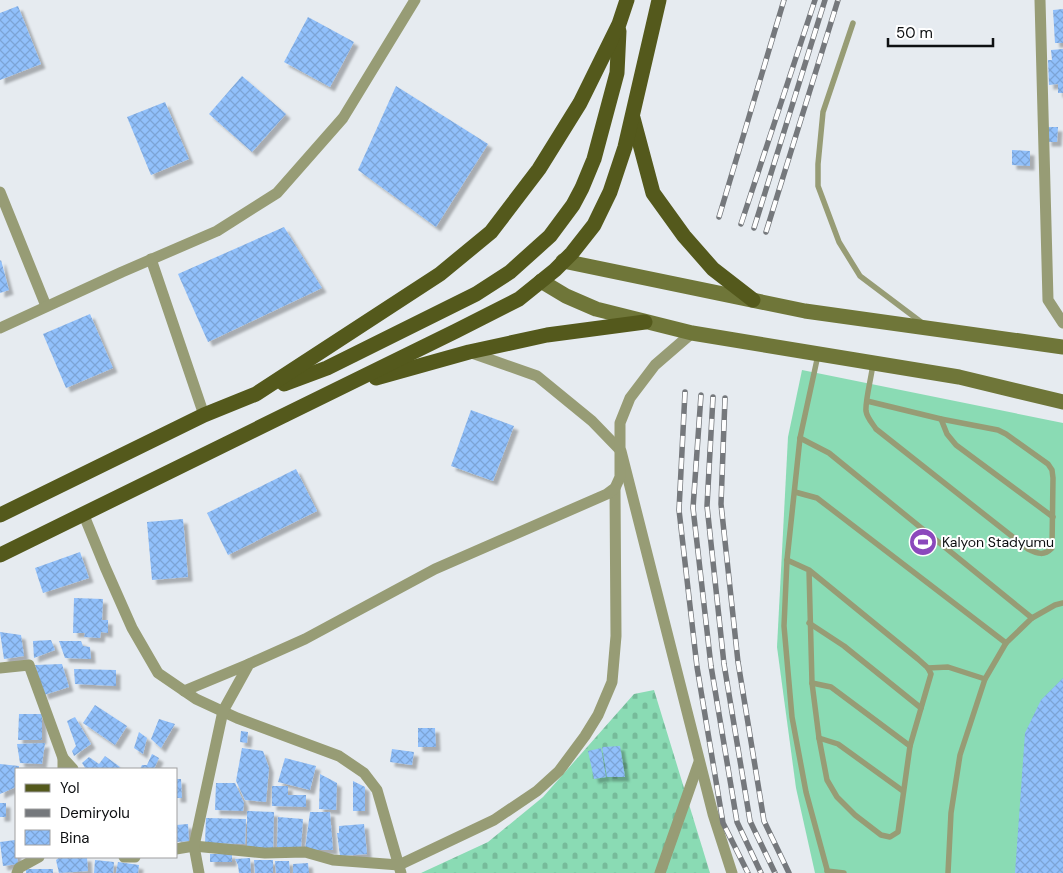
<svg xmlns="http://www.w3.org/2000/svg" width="1063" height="873" font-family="'DM Sans',sans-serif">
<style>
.cemetery{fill:url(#cemetery-stones)}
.pitch{fill:#8adbb4}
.building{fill:url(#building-cross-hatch);filter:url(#shadow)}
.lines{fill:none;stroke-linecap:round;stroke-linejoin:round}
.lane{stroke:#979c75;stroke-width:5.5}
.street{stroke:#979c75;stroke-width:11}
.secondary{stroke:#6f7639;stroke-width:15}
.primary{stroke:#54591c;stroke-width:15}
.rail-casing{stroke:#75787c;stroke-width:5.5}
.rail{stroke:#fff;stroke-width:4;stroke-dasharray:11;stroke-linecap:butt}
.labels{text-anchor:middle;stroke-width:4;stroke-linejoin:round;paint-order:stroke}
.poi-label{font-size:14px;fill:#0e1012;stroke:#fff;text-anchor:start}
</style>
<defs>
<pattern id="cemetery-stones" width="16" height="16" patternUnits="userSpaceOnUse" patternTransform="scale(1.25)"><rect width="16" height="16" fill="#8adbb4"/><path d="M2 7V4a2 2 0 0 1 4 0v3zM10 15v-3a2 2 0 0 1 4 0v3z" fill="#76bb9a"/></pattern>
<pattern id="building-cross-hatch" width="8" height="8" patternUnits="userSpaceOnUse" patternTransform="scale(1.25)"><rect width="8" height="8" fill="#91c0fb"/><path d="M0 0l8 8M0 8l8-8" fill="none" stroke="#7ca4d6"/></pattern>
<filter id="shadow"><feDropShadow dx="4.5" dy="4.5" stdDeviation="1" flood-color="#0004"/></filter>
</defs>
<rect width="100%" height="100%" fill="#e6ebf0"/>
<path class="cemetery" d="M654,690L710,873H421L488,842L543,797L634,694Z"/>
<path class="pitch" d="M802,370L1063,423V873H815L796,788L777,647L788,437Z"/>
<g class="building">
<path d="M18,6L41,64L0,80V13Z"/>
<path d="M1063,9V43H1055L1053,10Z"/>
<path d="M308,17L354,42L330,87L284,62Z"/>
<path d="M1063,49V93H1058V84L1049,85L1048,60H1052L1051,50Z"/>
<path d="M242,76L286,114L252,152L209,114Z"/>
<path d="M396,86L488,144L436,227L358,170Z"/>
<path d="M165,102L189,159L151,175L127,117Z"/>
<path d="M1047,127H1058L1057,142H1047Z"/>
<path d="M1012,150L1030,151V166L1012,165Z"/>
<path d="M284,227L322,288L208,342L178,274Z"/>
<path d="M1,260L9,290L0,293V261Z"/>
<path d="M90,314L113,368L66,388L43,334Z"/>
<path d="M471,410L514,426L493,481L451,466Z"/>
<path d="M296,469L317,511L228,555L207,513Z"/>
<path d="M183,519L188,577L152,580L147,522Z"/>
<path d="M80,552L89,578L43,593L35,568Z"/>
<path d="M74,598L103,599L102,620H108V633L101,632L100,638L84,637L85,633H73Z"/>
<path d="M0,632L21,635L24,656L4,659Z"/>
<path d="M51,640L55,650L34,658L33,641Z"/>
<path d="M59,641H81L83,646L90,647L91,659L65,658Z"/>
<path d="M62,664L69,687L44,695L35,665Z"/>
<path d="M74,669L116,670V686L75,684Z"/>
<path d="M1063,678V873H1015L1025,733L1041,700Z"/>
<path d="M95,705L127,726L115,745L83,723Z"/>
<path d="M19,714H42V740H18Z"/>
<path d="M75,717L91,744L74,756L72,751L76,746L67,721Z"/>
<path d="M159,719L175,724L161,748L151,739Z"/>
<path d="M418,728H435L436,747H418Z"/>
<path d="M241,731L248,732L247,743L240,742Z"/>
<path d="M139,732L147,738L143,754L134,748Z"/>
<path d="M45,743L42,764L20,763L17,744Z"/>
<path d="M620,746L625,777H607L602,747Z"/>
<path d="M242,748L263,751L269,768L266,802L245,800L236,781Z"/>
<path d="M601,748L606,777L594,779L588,751Z"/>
<path d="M392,749L414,752L412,765L390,762Z"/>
<path d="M152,754L159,758L154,769H140L142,765H147Z"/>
<path d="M105,756L120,767L119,769H86L82,763L89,757L99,764Z"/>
<path d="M285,758L316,766L310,790L278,782Z"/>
<path d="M0,764L19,766V769H16V787L0,794Z"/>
<path d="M320,774L337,783L336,810L319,809Z"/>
<path d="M176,779H181L182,798H176Z"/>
<path d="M353,781L365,787V811H353Z"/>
<path d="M216,783H235L244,803L243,811L215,810Z"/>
<path d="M272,786H288V795H306V807L272,806Z"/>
<rect x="0" y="803" width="6" height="14"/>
<path d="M247,811L274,812L273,850H247Z"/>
<path d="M310,812H330L333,850H305Z"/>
<path d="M278,817L303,819L301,848L277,847Z"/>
<path d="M206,818L246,819L245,844L205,843Z"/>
<path d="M188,824L189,841L176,842V825Z"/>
<path d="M364,824L367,854L340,856L337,833H339V826Z"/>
<path d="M15,840L18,864L3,866L0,842Z"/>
<rect x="210" y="854" width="22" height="8"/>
<path d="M60,857H87L88,871L59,873L56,860Z"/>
<path d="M250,858L251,873H239L238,865L235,859Z"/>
<path d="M95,860L114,862L113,873H94Z"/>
<path d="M254,860H273V873H255Z"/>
<path d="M275,861H289L290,873H276Z"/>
<path d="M118,862L139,865L138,873H116Z"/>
<path d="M308,863L309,873H293V864Z"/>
<rect x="26" y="869" width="27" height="4"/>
</g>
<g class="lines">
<g class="lane">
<path d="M853,23L823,112L818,164V186L839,242L860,276L921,322"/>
<path d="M818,355L800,438L787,560L784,626L792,717L806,792L828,873"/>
<path d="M867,401L941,419L998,430L1006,434L1048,464L1052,470L1053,478L1052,548C1044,556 1038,554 1028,549L876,429C873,424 867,418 866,411C865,401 872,375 873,363"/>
<path d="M941,419L947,434L956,445L1053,517"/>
<path d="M800,438L829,453L1032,618"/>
<path d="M795,492L817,498L1006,643"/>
<path d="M787,560L809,570L918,659L928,668L931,674L910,746L898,832L890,837L881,835L855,815L837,797L827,780L819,738L812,683L809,570"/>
<path d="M809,623L844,646L921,708"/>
<path d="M928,668L948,667L985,679"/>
<path d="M812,683L831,687L910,746"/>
<path d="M819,738L838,744L903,791"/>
<path d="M827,871L844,873"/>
<path d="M948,873L951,813L960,755L985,679L1006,643L1032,618L1055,605L1063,603"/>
</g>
<g class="street">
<path d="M1040,0L1048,300L1063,323"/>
<path d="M0,192L46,306"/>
<path d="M151,259L204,415"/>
<path d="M0,328L122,272L217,231L277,193L343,118L415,0"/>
<path d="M469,352L537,376L592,421L621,451L713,814L732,873"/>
<path d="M83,513L105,567L132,628L158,673L196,699L237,718L339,756L364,773L377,790L401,873"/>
<path d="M0,668L29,665L63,758V769"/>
<path d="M184,691L249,664"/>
<path d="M63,758L73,769"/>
<path d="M176,849L194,846L265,853L305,852L333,860L399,865L494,820L537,791L559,771L585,736L598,715L612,682L616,636L615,488"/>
<path d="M124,857H135"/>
<path d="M17,873L19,868L39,857"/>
<path d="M199,873L194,846L223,711L249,664L305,639L435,569L607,494L615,488L620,477V423L630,398L655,365L692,333"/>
<path d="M660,873L699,762"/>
</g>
<g class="secondary">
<path d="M563,261L805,311L1063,347"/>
<path d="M541,281L566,296L596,309L692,333L959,377L1063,402"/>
</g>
<g class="primary">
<path d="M633,118L653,193L684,236L713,269L753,300"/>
<path d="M376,378L469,352L547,335L645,322"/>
<path d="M284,384L327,368L476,294L510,272L550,236L573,205L582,188L594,159L617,73L619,31"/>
<path d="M0,515L204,415L256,394L440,274L491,232L539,169L580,103L619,24L627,0"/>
<path d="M0,555L456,331L519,299L555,270L572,253L594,225L610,192L625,147L659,0"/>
</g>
<g class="rail-casing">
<g id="rail">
<path d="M719,217L784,0"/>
<path d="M741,224L815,0"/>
<path d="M754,228L825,0"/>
<path d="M766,232L838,0"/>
<path d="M685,392L679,510L697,667L723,823L748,873"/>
<path d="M701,395L693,508L711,666L737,822L761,873"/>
<path d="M713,397L707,506L724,664L750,821L775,873"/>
<path d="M725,398L721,504L738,662L764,821L789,873"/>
</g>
</g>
<use href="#rail" class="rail"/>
</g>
<defs>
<g id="stadium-disc" transform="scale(1.4375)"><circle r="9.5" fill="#8b48bc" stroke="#fff"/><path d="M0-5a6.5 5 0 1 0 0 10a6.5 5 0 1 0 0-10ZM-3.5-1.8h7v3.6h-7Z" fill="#fff"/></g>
</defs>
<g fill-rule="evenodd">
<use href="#stadium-disc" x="923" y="542"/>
</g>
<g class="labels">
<g class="poi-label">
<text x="942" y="547">Kalyon Stadyumu</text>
</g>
</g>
<rect x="15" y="768" width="162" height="90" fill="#ffffff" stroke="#9f9fa0"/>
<rect x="25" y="784" width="25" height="8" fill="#54591c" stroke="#9f9fa0"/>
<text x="60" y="793" font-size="15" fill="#0e1012">Yol</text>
<rect x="25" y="809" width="25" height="8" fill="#75787c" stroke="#9f9fa0"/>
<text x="60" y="818" font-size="15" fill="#0e1012">Demiryolu</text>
<rect x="25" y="830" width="25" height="15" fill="url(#building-cross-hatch)" stroke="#9f9fa0"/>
<text x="60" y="843" font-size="15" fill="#0e1012">Bina</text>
<path d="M888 38v8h105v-8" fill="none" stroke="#0e1012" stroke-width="2.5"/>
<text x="896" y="38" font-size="15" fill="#0e1012" stroke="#ffffff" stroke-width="4" paint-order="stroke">50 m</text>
</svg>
